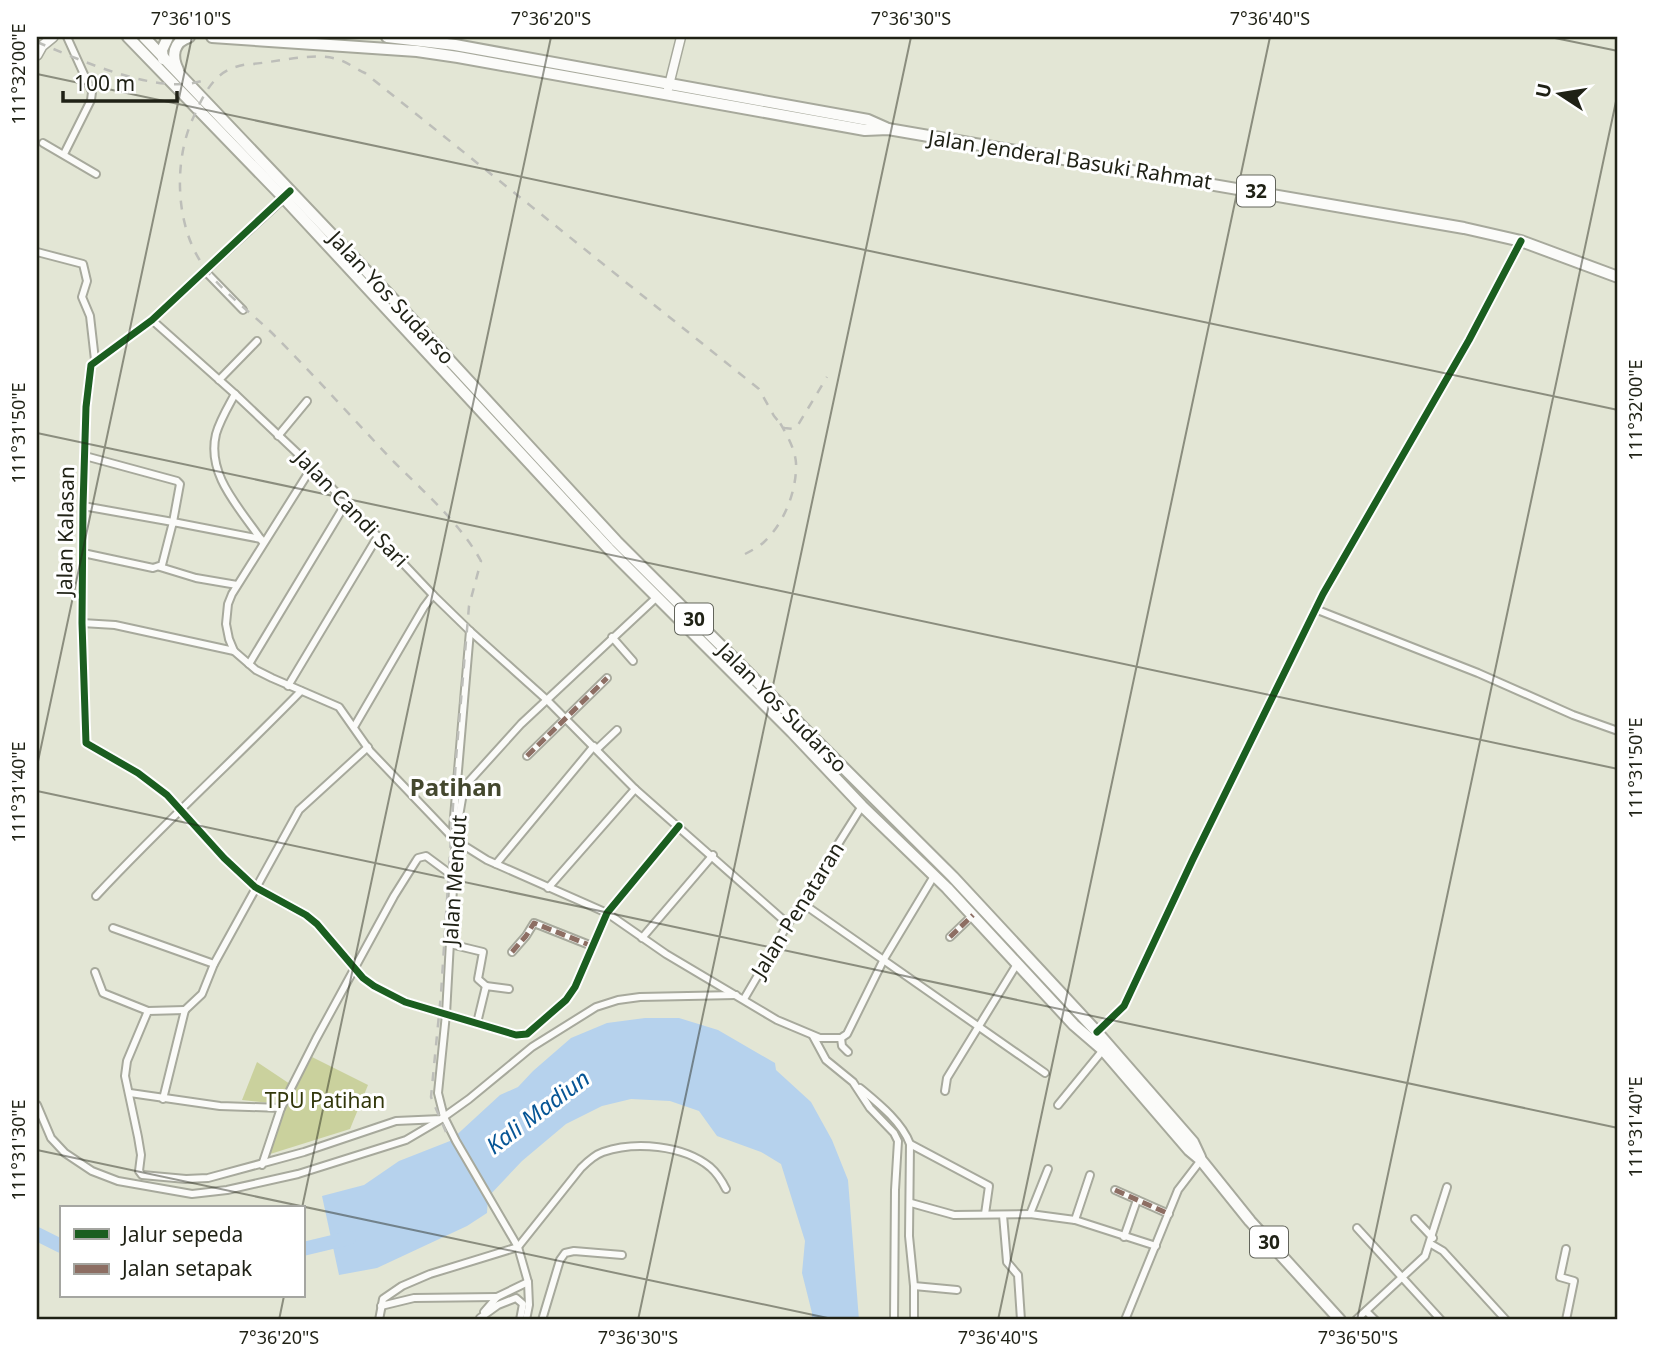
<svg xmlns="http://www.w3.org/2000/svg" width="1655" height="1357" font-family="'Noto Sans',sans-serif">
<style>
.green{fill:#cad19d}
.water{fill:#b6d2ed}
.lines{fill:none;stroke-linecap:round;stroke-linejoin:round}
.river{stroke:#b6d2ed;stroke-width:14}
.minor-casing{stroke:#a7a99c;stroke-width:10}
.tertiary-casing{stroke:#a7a99c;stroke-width:11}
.secondary-casing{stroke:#a7a99c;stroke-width:12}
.trunk-casing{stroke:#a7a99c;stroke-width:14}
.minor{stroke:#fbfbf9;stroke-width:6}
.tertiary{stroke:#fbfbf9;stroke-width:8}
.secondary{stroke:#fbfbf9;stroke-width:9}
.trunk{stroke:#fbfbf9;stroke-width:10}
.rail{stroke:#bdbeb9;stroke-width:2.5;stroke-dasharray:9 9;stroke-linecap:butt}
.quiet{stroke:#8d6e63;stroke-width:5;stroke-dasharray:10 5;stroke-linecap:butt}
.cycleway-casing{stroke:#fff;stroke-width:11}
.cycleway{stroke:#1b5e20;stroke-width:7}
.ticks{fill:none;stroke:#1f2115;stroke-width:2;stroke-opacity:0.45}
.labels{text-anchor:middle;stroke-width:6;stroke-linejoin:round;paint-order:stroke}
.shield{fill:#fff;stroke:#62645b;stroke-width:2}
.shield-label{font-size:19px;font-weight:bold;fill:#1f2115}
.street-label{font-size:21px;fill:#1f2115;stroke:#fff}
.park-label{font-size:21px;fill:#32370b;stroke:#fff}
.water-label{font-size:23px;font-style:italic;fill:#065595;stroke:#fff}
.quarter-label{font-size:24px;font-weight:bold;fill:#44482e;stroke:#fff}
.neatline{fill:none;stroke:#1f2115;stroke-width:2.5}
.ticks-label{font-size:18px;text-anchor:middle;fill:#1f2115}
</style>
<rect width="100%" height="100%" fill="#e3e6d5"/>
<g class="green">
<path d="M312,1057L368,1085L350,1129L267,1155L278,1121Z"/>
<path d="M257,1062L290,1084L279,1104L242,1100Z"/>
</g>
<path class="water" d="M645,1018H679L718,1030L775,1063L776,1070L811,1102L832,1140L848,1180L859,1320H812V1313L802,1273L805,1241L781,1164L761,1152L717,1136L699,1111L670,1101L631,1099L602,1106L566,1124L522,1161L488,1197L487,1213L467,1226L377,1268L339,1275L322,1196L364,1185L399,1161L450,1141L500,1095L518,1087L533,1071L571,1038L607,1023Z"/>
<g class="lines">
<g class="river">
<path d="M37,1234L61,1246"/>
<path d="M303,1249L349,1238"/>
</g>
<g class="minor-casing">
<g id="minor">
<path d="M43,143L96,174"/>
<path d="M64,154L91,100L92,92L67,37"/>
<path d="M284,198L152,320L91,365L86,407L83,506L82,623L86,743L138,773L167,795L224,858L255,887L306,915L317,924L363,978L374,986L405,1002L516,1035L527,1034L566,1000L575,987L607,913L679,826"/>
<path d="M37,252L83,264L87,281L82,297L90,316L95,360"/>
<path d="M205,271L243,310"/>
<path d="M152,320L235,394L312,467L433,595L470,631L547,700L635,789L788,924"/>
<path d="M219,380L257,341"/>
<path d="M235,394C228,407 220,420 216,434C206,476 241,509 262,541"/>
<path d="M278,436L307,401"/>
<path d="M312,467L232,594L228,604L226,624L229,639L234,651L256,670L272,678L339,707L370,751L455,840L487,860L607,913L666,954L777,1020L820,1038H841L847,1034L884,959L934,876"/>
<path d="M83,506L173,522L180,484L177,481L85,456"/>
<path d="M83,553L153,568L162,565L173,522L261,539"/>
<path d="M160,567L196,578L237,585"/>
<path d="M1315,609L1478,673L1573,715L1618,731"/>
<path d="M82,623L115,625L234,651"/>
<path d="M612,637L633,661"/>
<path d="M249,664L346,503"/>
<path d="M288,686L378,536"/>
<path d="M354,727L424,607L433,595"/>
<path d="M597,749L617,730"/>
<path d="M527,756L607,678"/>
<path d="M456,834L453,829L470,631"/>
<path d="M496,864L594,746"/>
<path d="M548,888L635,789"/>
<path d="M96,896C162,825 234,760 301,691"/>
<path d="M802,903L1045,1073"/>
<path d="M113,928L214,964"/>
<path d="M950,937L973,915"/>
<path d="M642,938L713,855"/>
<path d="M450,944L483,952L478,979L486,986"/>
<path d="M512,952L526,936L534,923L592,946"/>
<path d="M95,972L103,993L148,1011"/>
<path d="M744,999L788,924L862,806"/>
<path d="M185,1010L148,1011L127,1061L125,1076L138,1137L141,1155L139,1171L142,1175L186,1179L208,1178L304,1152L396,1121L441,1119L469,1099L532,1047L596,1007L618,1000L640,997L736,995"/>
<path d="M185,1010L202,994L214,964L299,810L368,747"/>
<path d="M477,1023L486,986L509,989"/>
<path d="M1097,1032L1124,1006L1193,859L1323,594L1469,340L1521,241"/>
<path d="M813,1036L826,1060L853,1082L870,1108L894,1133L898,1141L895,1190L894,1320"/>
<path d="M841,1038L842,1046L848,1052"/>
<path d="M860,1088C878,1103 902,1122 910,1144L909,1236L914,1286L957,1290"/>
<path d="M945,1091L947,1078L1017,964"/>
<path d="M130,1093L220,1106L281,1108"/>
<path d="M163,1099L185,1010"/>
<path d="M37,1105L51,1138L65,1153L92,1171L118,1181L192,1194L227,1190L298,1174L406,1140L440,1120"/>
<path d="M1058,1105L1103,1050"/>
<path d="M910,1144L989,1186L985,1214"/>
<path d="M262,1165L281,1108L316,1039L394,896L416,861L418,858L426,856L453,876"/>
<path d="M1115,1190L1169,1214"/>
<path d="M911,1203L954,1215L1030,1214L1075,1220L1156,1246"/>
<path d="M1030,1214L1048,1169"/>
<path d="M1003,1215L1007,1262L1018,1275L1021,1320"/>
<path d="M1415,1219L1433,1238"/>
<path d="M1075,1220L1090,1175"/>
<path d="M1357,1228L1441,1320"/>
<path d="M1124,1237L1137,1200"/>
<path d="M1431,1244L1443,1251L1506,1320"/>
<path d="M1566,1249L1560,1277L1574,1281L1566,1320"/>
<path d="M914,1286V1320"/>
<path d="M381,1306L414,1298L497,1297"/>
<path d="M1366,1311L1375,1320"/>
<path d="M484,1312L497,1297L528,1282"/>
<path d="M480,1318L498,1305L516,1298L523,1304L520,1320"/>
<path d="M379,1320L383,1299L402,1286L430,1274L518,1247L581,1168C587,1162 594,1155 603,1152C635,1141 683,1145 710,1167C717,1173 722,1181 726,1189"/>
<path d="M526,1320L529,1305L528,1282L518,1247L456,1141L444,1117L438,1093L446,1014L456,834L464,787L521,724L658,596"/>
<path d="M542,1320L560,1260L565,1253L574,1251L622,1255"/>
<path d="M1125,1320L1178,1190L1201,1160"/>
<path d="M1356,1320L1425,1256L1447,1187"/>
</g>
</g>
<g class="tertiary-casing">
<path id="tertiary" d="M668,89L681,37"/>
</g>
<g class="secondary-casing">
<path id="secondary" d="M37,55L42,46L53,37"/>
</g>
<g class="trunk-casing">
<g id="trunk">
<path d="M128,37L284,198L609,549L792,732L862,806L947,888L1074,1025L1103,1050L1189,1150L1201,1160L1250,1221L1340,1320"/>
<path d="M144,37L394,300L617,542L953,877L1097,1032L1193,1142L1200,1157"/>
<path d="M212,37L417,51L458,57L865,130L888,129L1464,228L1521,241L1618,277"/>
<path d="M387,37L455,45L868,120L886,128"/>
<path d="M163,59L162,50L168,37"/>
<path d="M178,70C171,56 173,42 189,37"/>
</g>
</g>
<use href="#minor" class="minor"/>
<use href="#tertiary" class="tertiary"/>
<use href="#secondary" class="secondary"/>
<use href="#trunk" class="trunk"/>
<g class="rail">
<path d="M37,42C80,60 162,98 207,79"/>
<path d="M745,554C751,551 758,547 763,543C784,524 797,491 796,463C795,449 787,435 780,423"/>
<path d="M446,1132L431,1097L441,994L456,759L469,606L481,561C460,523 425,493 394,462C354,420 315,376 274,335C249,310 217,289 199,259C175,219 174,158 194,116C207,87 218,66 252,64C277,62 314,52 337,59C347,62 356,69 365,73L759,389L774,416L784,428L793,429L798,425L827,377"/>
</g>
<g class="quiet">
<path d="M527,756L607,678"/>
<path d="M950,937L973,915"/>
<path d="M512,952L526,936L534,923L592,946"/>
<path d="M1115,1190L1169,1214"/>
</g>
<g class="cycleway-casing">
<g id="cycleway">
<path d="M290,191L152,320L91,365L86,407L83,506L82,623L86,743L138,773L167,795L224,858L255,887L306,915L317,924L363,978L374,986L405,1002L516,1035L527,1034L566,1000L575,987L607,913L679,826"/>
<path d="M1097,1032L1124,1006L1193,859L1323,594L1469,340L1521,241"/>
</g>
</g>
<use href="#cycleway" class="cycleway"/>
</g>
<path class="ticks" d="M1550,37L1618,51M37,74L1618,410M37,433L1618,769M37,766L192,37M37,791L1618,1128M37,1150L837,1320M302,1208L551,37M279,1320L284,1296M638,1320L911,37M998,1320L1270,37M1357,1320L1618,92"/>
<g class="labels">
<g class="shield">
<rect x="1237" y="175.5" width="38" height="31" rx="5"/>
<rect x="675" y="603.5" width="38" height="31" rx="5"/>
<rect x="1250" y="1226.5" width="38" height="31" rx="5"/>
</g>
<g class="shield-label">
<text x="1256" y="198">32</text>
<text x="694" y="626">30</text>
<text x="1269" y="1249">30</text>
</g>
<g class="street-label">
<text transform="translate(1070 160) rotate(9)" y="7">Jalan Jenderal Basuki Rahmat</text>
<text transform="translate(391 298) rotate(47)" y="7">Jalan Yos Sudarso</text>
<text transform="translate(351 509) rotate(46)" y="7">Jalan Candi Sari</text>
<text transform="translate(66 531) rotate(-89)" y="7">Jalan Kalasan</text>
<text transform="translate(782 708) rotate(45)" y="7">Jalan Yos Sudarso</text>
<text transform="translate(455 880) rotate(-86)" y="7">Jalan Mendut</text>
<text transform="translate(798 910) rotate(-58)" y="7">Jalan Penataran</text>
</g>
<g class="park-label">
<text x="325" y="1108">TPU Patihan</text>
</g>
<g class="water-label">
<text transform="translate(538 1112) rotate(-37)" y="8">Kali Madiun</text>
</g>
<g class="quarter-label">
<text x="456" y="796">Patihan</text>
</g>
</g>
<rect width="1655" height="1357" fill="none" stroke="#ffffff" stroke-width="77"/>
<rect x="60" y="1206" width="245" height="91" fill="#ffffff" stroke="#a5a6a1" stroke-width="2"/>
<rect x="74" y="1229" width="35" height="10" fill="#1b5e20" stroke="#a5a6a1" stroke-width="2"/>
<text x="122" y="1242" font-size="21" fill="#1f2115">Jalur sepeda</text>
<rect x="74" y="1264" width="35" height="10" fill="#8d6e63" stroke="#a5a6a1" stroke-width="2"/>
<text x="122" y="1276" font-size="21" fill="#1f2115">Jalan setapak</text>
<g transform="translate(1560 94) rotate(282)" stroke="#ffffff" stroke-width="5" paint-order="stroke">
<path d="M0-5L12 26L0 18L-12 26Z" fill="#1f2115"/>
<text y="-10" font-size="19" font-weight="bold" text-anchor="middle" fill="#1f2115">U</text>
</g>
<path d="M63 91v10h114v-10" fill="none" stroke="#1f2115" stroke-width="3.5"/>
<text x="74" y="91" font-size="21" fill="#1f2115" stroke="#ffffff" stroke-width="5" paint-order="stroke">100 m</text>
<rect x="38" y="38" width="1578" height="1280" class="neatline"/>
<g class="ticks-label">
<text x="191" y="25">7°36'10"S</text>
<text x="551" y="25">7°36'20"S</text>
<text x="911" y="25">7°36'30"S</text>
<text x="1270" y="25">7°36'40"S</text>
<text transform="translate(19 74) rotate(-90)" y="6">111°32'00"E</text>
<text transform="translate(1636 410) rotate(-90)" y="6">111°32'00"E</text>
<text transform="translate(19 433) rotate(-90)" y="6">111°31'50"E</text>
<text transform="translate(1636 768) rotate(-90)" y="6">111°31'50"E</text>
<text transform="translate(19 792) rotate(-90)" y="6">111°31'40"E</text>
<text transform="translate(1636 1127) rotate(-90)" y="6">111°31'40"E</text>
<text transform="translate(19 1150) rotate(-90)" y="6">111°31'30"E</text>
<text x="279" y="1344">7°36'20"S</text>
<text x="638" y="1344">7°36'30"S</text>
<text x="998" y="1344">7°36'40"S</text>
<text x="1358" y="1344">7°36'50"S</text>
</g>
</svg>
